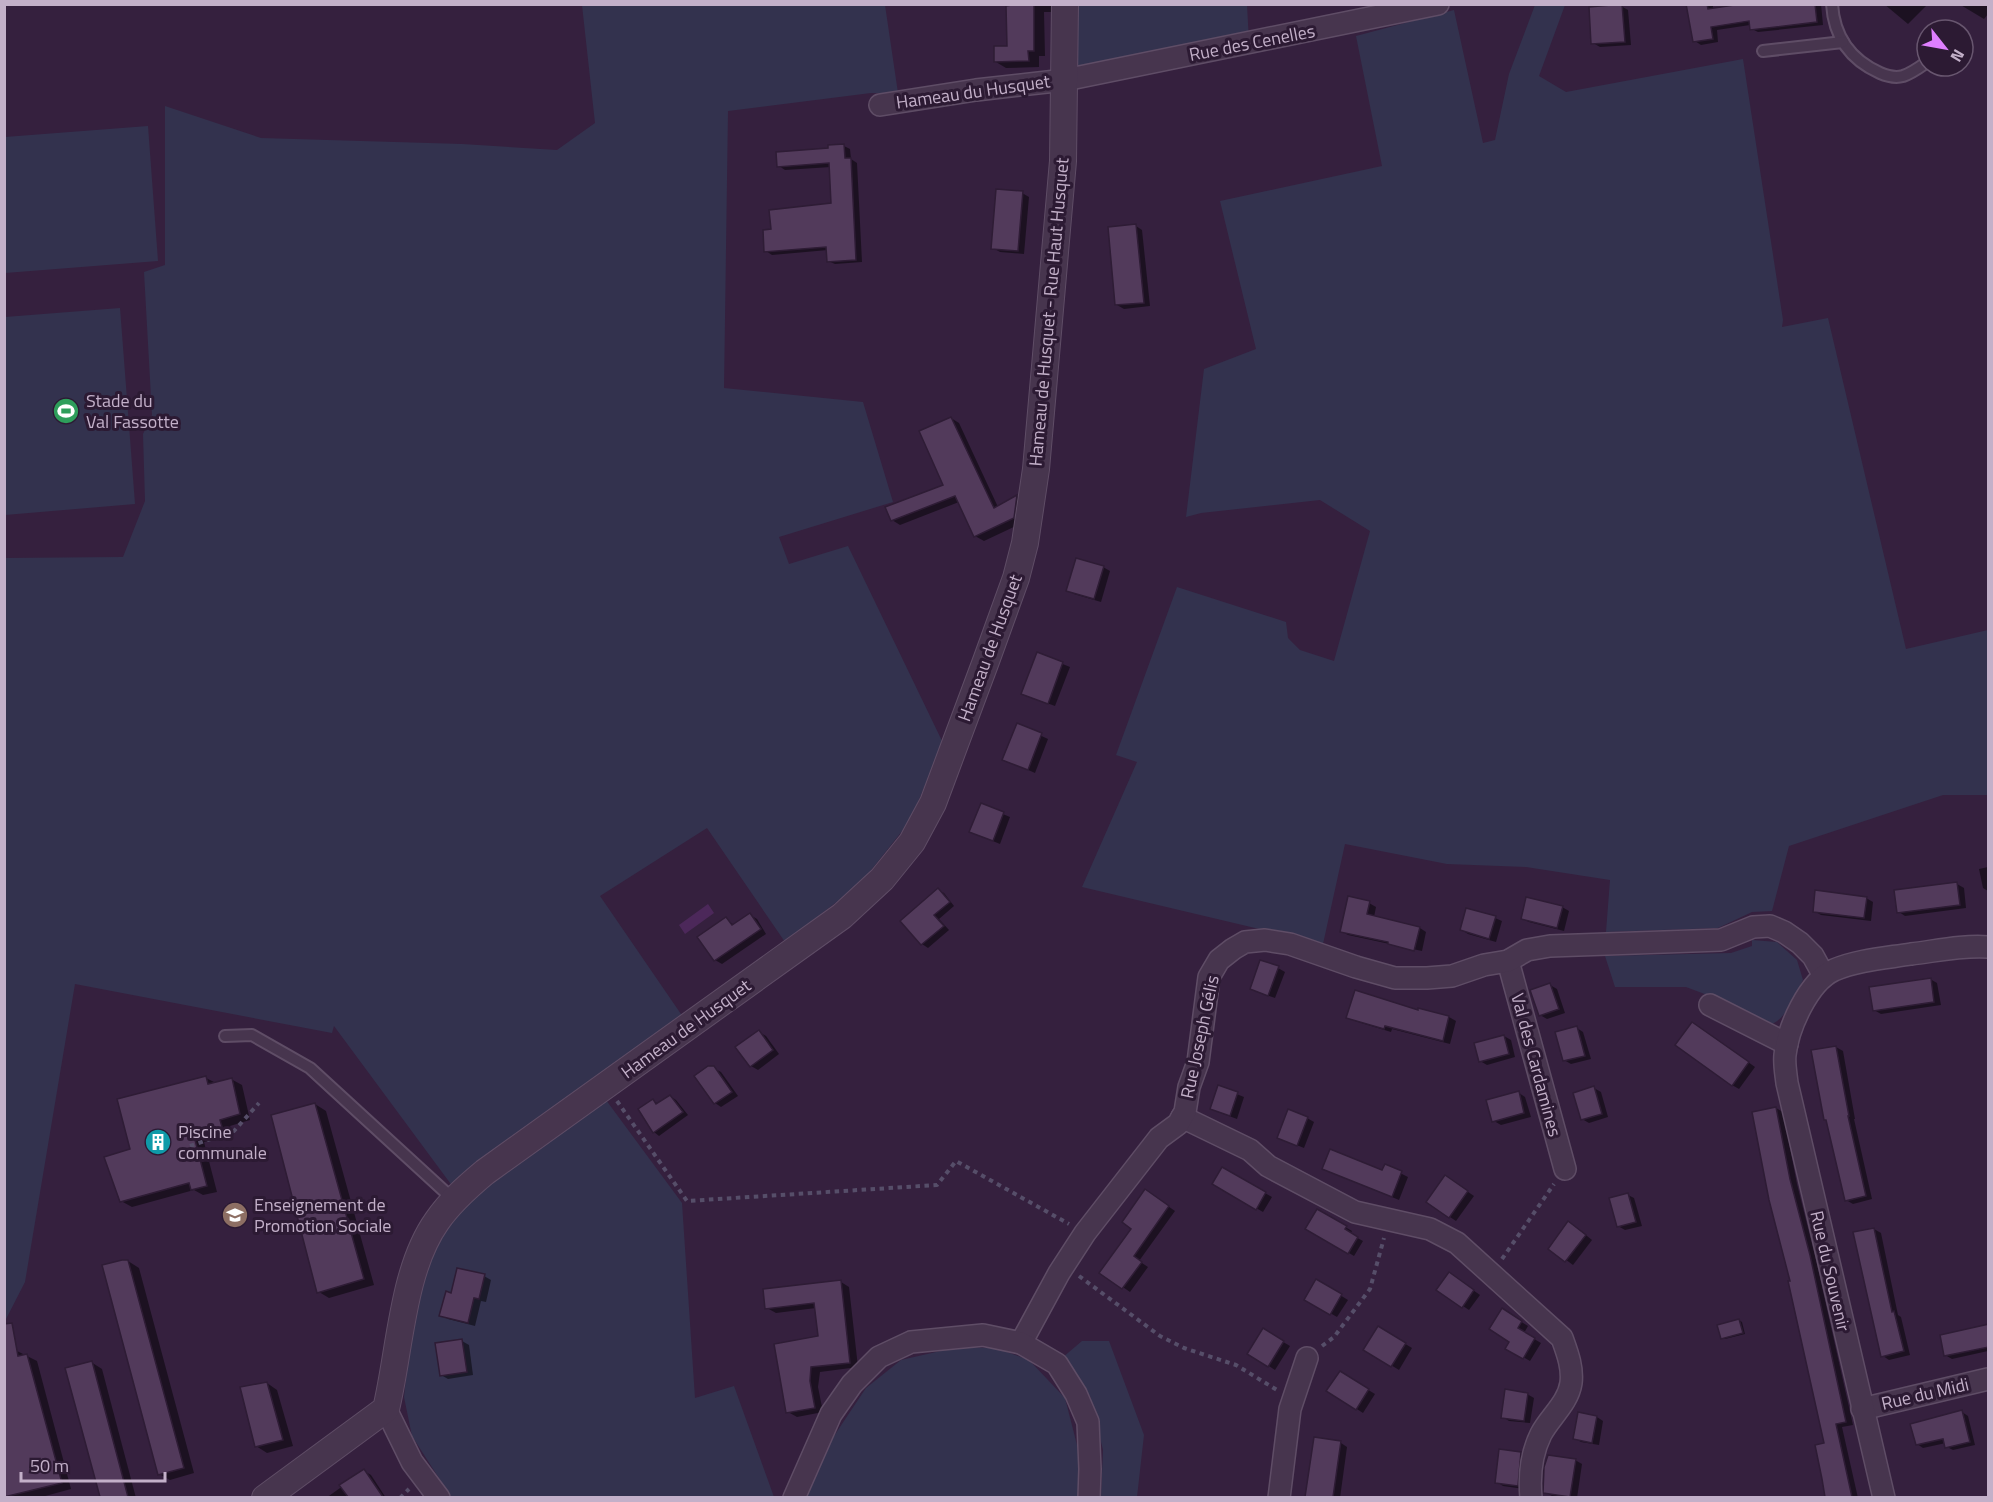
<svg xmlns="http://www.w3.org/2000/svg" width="1993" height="1502" font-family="'Titillium Web',sans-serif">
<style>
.green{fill:#33324e}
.water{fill:#4c285a}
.shadow{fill:#0007}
.building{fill:#523a5b;stroke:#2e1c35;stroke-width:1.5}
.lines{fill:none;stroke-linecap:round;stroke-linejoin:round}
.service-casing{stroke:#5f4d66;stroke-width:14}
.minor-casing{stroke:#5f4d66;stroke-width:24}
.tertiary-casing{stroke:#5f4d66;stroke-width:28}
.path{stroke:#564e69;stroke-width:4;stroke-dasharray:4.5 4.5;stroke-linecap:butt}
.service{stroke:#47354e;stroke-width:10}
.minor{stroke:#47354e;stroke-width:21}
.tertiary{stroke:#47354e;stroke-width:26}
.labels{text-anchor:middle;stroke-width:6;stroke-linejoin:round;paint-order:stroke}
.street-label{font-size:18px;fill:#c3b0c9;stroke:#2c1a33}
.poi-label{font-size:18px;fill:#c3b0c9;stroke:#2c1a33;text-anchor:start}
</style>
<rect width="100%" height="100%" fill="#35203e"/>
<g class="green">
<path d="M582,5H885L898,93H871L728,111L724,388L863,402L893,502L779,537L789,564L848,546L943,743L910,821L861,883L785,942L707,828L600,896L683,1017L453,1187L334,1026L332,1033L75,984L25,1282L5,1321V558L123,557L145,501L143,434L152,415L144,272L165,265V106L261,138L462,144L557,150L595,123Z"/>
<path d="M1073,5H1247L1249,42L1084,70L1073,63Z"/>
<path d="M1535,5H1565L1539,76L1566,92L1743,59L1783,320L1782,327L1828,318L1906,649L1988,630V795H1943L1789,846L1772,911L1752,912L1718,928L1606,932L1610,880L1526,867L1447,864L1345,844L1323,944L1082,887L1137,762L1116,755L1177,587L1286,622L1288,638L1300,650L1334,661L1370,531L1320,500L1201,513L1186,517L1204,369L1256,349L1220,201L1382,166L1356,36L1454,10L1483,143L1495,140L1509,74Z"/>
<path d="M148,126L158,261L5,273V137Z"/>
<path d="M120,308L135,504L5,515V317Z"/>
<path d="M1752,940L1777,942L1797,960L1803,980C1795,996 1785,1023 1766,1026L1710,996L1686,987H1615L1605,956L1731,953L1752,946Z"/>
<path d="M606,1100L682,1203L695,1398L734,1386L774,1497H451L412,1436L404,1397L411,1332L430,1251L464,1202Z"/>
<path d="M1082,1341H1109L1144,1435L1137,1497H1101L1103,1450L1090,1396L1062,1358Z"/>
<path d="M958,1347L996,1348L1029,1360L1065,1398L1078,1449L1080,1497L805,1498L830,1442L866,1388L901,1360Z"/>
</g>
<path class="water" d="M708,904L714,913L685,934L679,925Z"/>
<g class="shadow">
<path d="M1020,4H1055V12H1044L1045,56H1039V67L1006,68L996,62L1009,47Z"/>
<path d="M1688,4H1713V10L1749,4H1821L1823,25L1758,32L1752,29L1750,25L1717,30L1718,42L1701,45L1695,41Z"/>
<path d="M1884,4H1928L1908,24Z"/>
<path d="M1959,4H1988V14L1984,19Z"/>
<path d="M1621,6L1628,10L1631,45L1600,47L1593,43Z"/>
<path d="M844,146L850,149L851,159L857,163L862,262L835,264L828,261V250L772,255L766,251L773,230L832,204L831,167L785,170L779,166Z"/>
<path d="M1022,193L1029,197L1024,254L1000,252L993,248Z"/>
<path d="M1136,226L1142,230L1150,306L1124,309L1117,305Z"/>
<path d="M951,418L959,423L998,507L1017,496L1025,501L1022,523L984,541L975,536L959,502L900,525L892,520L945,485Z"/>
<path d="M1103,567L1110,571L1101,602L1074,594L1068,590Z"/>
<path d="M1038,654L1070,667L1055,706L1030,697Z"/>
<path d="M1018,725L1048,739L1035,773L1004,759Z"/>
<path d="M981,805L1010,817L1000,844L978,835Z"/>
<path d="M1988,867V891L1983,888L1979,869Z"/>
<path d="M1957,884L1964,888L1966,908L1905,916L1899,912Z"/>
<path d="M938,890L944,893L954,906L939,919L949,930L928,948L922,944L902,921Z"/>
<path d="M1866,898L1873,902L1871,921L1821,915L1814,911Z"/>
<path d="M1369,903L1376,907L1374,917L1420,928L1426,932L1422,951L1348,935L1341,931Z"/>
<path d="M1562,907L1569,911L1564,931L1529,922L1523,919Z"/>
<path d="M750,915L757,919L766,934L722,964L715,960L726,919L734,925Z"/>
<path d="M1495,918L1502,921L1496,942L1468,934L1462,930Z"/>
<path d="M1278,968L1285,972L1275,998L1258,992Z"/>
<path d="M1930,979L1937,983L1941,1005L1881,1014L1874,1010Z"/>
<path d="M1550,985L1557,989L1565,1013L1547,1019L1540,1015Z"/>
<path d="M1419,1010L1449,1017L1456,1021L1450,1044L1392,1029L1391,1032L1355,1021L1348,1017L1419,1011Z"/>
<path d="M1699,1027L1755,1067L1739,1089L1732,1085Z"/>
<path d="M1577,1028L1583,1032L1591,1059L1571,1064L1564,1060Z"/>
<path d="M759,1032L766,1036L779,1054L758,1070L751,1066Z"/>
<path d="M1504,1036L1511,1040L1515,1057L1487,1065L1480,1061Z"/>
<path d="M1836,1047L1843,1051L1855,1119H1854L1872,1199L1853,1204L1846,1200Z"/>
<path d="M713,1068L721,1072L738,1096L721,1107L715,1103Z"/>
<path d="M206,1078L216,1083L231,1079L242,1085L250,1120L230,1126L233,1135L204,1142L217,1192L203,1195L194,1190L132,1207L121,1201L132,1150Z"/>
<path d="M1219,1087L1244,1097L1237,1119L1218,1112Z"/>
<path d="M1594,1088L1601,1092L1608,1117L1589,1123L1582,1119Z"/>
<path d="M1519,1093L1525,1097L1531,1117L1501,1125L1494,1121Z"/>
<path d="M670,1096L676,1100L688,1115L659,1136L654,1132L653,1101L659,1104Z"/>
<path d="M315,1104L326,1111L374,1285L329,1298L319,1292Z"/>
<path d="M1776,1108L1783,1112L1797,1184L1816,1260L1853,1425L1842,1427L1858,1498H1827L1817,1446L1826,1444L1792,1282Z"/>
<path d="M1307,1118L1314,1122L1304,1148L1279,1138Z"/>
<path d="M1386,1166L1408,1177L1399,1200L1324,1169L1383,1172Z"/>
<path d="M1222,1169L1272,1197L1263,1212L1214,1184Z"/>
<path d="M1452,1181L1474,1196L1456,1221L1450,1217Z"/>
<path d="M1152,1195L1175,1211L1139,1261L1148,1267L1130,1292L1101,1272L1133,1228Z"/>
<path d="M1628,1195L1634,1198L1642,1226L1625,1230L1618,1226Z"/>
<path d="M1318,1211L1352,1231L1350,1234L1363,1241L1354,1256L1307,1228Z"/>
<path d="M1576,1227L1592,1240L1573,1265L1550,1248Z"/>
<path d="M1874,1229L1881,1233L1898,1315L1901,1317L1910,1355L1889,1360L1883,1356Z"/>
<path d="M128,1261L139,1268L194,1473L170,1480L159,1474Z"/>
<path d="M484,1276L491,1280L486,1302L481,1301L475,1326L448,1319L441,1315L452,1295Z"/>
<path d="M1456,1278L1480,1295L1469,1310L1463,1306Z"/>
<path d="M1317,1281L1348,1300L1337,1317L1306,1299Z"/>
<path d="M841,1282L849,1287L858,1367L820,1372L818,1387L823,1412L797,1417L788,1412L819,1337L816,1308L776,1313L767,1308Z"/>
<path d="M1502,1310L1528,1326L1524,1333L1541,1343L1530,1361L1508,1348L1511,1341Z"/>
<path d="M1739,1320L1742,1322L1745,1334L1725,1339L1722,1338Z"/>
<path d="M1988,1325V1351L1952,1359L1945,1355Z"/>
<path d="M1379,1328L1412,1348L1399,1370L1365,1349Z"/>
<path d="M1263,1330L1290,1346L1275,1370L1249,1353Z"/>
<path d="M462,1341L469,1345L473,1375L448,1379L441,1375Z"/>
<path d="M17,1351L37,1361L71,1489L38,1498L7,1497L4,1489Z"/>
<path d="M91,1362L102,1369L136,1498H101L67,1369Z"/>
<path d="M1340,1373L1375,1394L1363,1413L1329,1391Z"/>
<path d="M267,1383L277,1390L293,1446L267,1453L256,1446Z"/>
<path d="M1527,1394L1534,1398L1530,1423L1509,1421L1503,1417Z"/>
<path d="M1962,1412L1968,1416L1975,1445L1953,1450L1947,1447L1946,1443L1923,1448L1917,1444Z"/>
<path d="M1597,1417L1603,1421L1599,1445L1581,1442L1575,1438Z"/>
<path d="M1315,1439L1341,1443L1347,1447L1340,1498H1306Z"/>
<path d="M1521,1454L1527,1458L1524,1489L1503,1486L1497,1482Z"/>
<path d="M1575,1460L1582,1464L1577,1498L1552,1496L1545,1492Z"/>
<path d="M364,1471L371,1475L386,1498H326Z"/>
</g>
<g class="building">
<path d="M1018,4H1034V51H1028L1029,61L994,62V46H1007L1006,6Z"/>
<path d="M1622,4L1625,42L1591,44L1589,7Z"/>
<path d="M1686,4H1707L1708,9L1741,4H1815L1817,22L1750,30L1749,21L1711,27L1713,39L1693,42Z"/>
<path d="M844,144L845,158H851L856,260L827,262L826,247L764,252L763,230L771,229L769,210L831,203L829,163L777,167L776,152L828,148V145Z"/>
<path d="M996,189L1023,191L1018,251L991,249Z"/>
<path d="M1136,224L1144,303L1115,305L1108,227Z"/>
<path d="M951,417L994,508L1017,495L1014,518L974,537L955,496L891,521L885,507L943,485L919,431Z"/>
<path d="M1076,558L1104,566L1094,599L1066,591Z"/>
<path d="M1037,652L1063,662L1048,704L1021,694Z"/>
<path d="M1017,723L1042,733L1028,770L1002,760Z"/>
<path d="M981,803L1004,812L993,841L969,832Z"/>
<path d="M1957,882L1960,905L1897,913L1894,890Z"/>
<path d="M938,888L950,902L934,915L944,926L921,945L900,921Z"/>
<path d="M1815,890L1867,897L1864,918L1813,912Z"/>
<path d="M1348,896L1370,901L1367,914L1420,927L1414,951L1388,944V942L1340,932Z"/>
<path d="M1526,897L1563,906L1557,928L1521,919Z"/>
<path d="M1466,908L1496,916L1489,939L1460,930Z"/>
<path d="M750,913L761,929L714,961L697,937L726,917L732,925Z"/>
<path d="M1260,960L1279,966L1268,996L1250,989Z"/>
<path d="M1931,978L1934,1002L1873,1011L1869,987Z"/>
<path d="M1550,983L1559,1009L1539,1016L1530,990Z"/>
<path d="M1355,990L1418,1010V1008L1449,1016L1443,1041L1385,1026L1384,1029L1346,1018Z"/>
<path d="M1692,1022L1749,1062L1732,1086L1675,1045Z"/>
<path d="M1577,1026L1585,1056L1563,1061L1555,1032Z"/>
<path d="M759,1030L773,1050L750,1067L735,1047Z"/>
<path d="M1504,1035L1509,1054L1479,1062L1474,1043Z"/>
<path d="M1836,1046L1849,1116H1848L1866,1196L1845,1201L1826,1120H1824L1811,1050Z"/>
<path d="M708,1066H714L732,1092L714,1104L694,1076Z"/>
<path d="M206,1076L208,1084L232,1078L240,1114L220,1120L223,1130L194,1136L207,1186L191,1190L189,1183L120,1202L104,1157L130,1149L117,1099Z"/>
<path d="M1218,1085L1238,1092L1230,1116L1210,1109Z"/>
<path d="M1594,1086L1602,1114L1581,1120L1573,1093Z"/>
<path d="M1519,1091L1524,1113L1492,1122L1486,1100Z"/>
<path d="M670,1095L683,1112L653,1133L638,1109L653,1099L656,1104Z"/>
<path d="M315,1103L364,1279L317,1293L271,1115Z"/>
<path d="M1776,1107L1790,1179L1810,1255L1846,1422L1836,1424L1852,1497H1825L1822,1479L1815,1445L1824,1443L1788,1281H1790L1769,1200L1752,1112Z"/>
<path d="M1288,1109L1308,1117L1297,1146L1277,1138Z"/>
<path d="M1330,1149L1382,1170L1385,1164L1402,1171L1392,1197L1322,1169Z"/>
<path d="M1222,1167L1266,1192L1256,1210L1212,1184Z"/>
<path d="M1445,1175L1468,1191L1449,1218L1426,1202Z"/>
<path d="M1145,1189L1169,1206L1134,1256L1142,1262L1122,1289L1099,1273L1131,1229L1122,1222Z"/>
<path d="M1628,1193L1636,1222L1617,1227L1609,1198Z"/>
<path d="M1317,1209L1347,1226L1345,1229L1358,1237L1348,1254L1305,1229Z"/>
<path d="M1568,1221L1586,1235L1565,1262L1548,1249Z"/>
<path d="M1874,1228L1892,1312L1894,1311L1904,1351L1881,1357L1853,1232Z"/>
<path d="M122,1260H128L184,1468L158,1475L102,1265Z"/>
<path d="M457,1268L485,1274L479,1299L474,1298L468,1323L439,1316L446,1291L451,1293Z"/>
<path d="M1449,1272L1474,1290L1462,1308L1436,1290Z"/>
<path d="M1316,1279L1342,1294L1330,1315L1304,1300Z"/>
<path d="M841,1280L850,1363L811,1367L810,1381L815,1408L786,1413L774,1344L818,1336L814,1303L765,1309L763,1289Z"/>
<path d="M1502,1308L1522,1321L1518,1328L1535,1338L1523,1359L1505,1349L1509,1342L1489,1329Z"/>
<path d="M1739,1319L1743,1333L1721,1339L1717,1325Z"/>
<path d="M12,1323L18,1356L27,1354L62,1483L4,1497V1324Z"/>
<path d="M1989,1324V1347L1944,1356L1940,1335Z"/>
<path d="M1378,1326L1406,1343L1391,1367L1363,1350Z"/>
<path d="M1263,1328L1284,1341L1268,1367L1247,1354Z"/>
<path d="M462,1339L467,1372L440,1376L435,1343Z"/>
<path d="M92,1361L128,1497H100L65,1368Z"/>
<path d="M1340,1371L1369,1389L1356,1410L1326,1391Z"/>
<path d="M267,1382L283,1440L255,1447L240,1387Z"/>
<path d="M1505,1389L1528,1393L1524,1421L1501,1418Z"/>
<path d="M1962,1410L1970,1442L1945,1448L1943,1439L1916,1445L1910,1424Z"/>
<path d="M1578,1412L1597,1416L1592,1443L1573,1439Z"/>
<path d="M1314,1437L1341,1441L1333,1497H1305Z"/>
<path d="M1499,1449L1521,1452L1518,1486L1495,1483Z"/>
<path d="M1548,1455L1576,1459L1570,1497L1543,1493L1544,1467Z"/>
<path d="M364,1469L383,1497H348L339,1485Z"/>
</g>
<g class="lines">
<g class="service-casing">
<g id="service">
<path d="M1832,4C1834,37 1851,60 1880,73C1887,76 1896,78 1903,76C1912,73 1920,67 1927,62"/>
<path d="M1763,51L1843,42"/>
<path d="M225,1036L252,1035L310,1068L454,1200"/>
</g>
</g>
<g class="minor-casing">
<g id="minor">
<path d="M880,105L976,90L1065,80L1438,4"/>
<path d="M1508,961L1565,1169"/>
<path d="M1710,1005L1787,1044"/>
<path d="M1182,1117L1250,1150L1268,1166L1355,1212L1430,1229L1457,1243L1562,1338C1567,1352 1573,1367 1571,1383C1568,1403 1550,1417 1541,1434C1531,1454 1529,1476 1531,1498"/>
<path d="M1021,1343L1059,1273L1085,1233L1159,1138L1178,1124L1185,1112L1189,1087L1198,1062L1209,977L1219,960L1233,949L1245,942L1265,940L1290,944L1356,967L1395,978H1427L1452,976L1484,965L1508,961L1527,950L1550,946L1721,940L1753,927L1770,926L1784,932L1800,943L1813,956L1824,976"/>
<path d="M386,1409L412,1462L439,1498"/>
<path d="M1862,1409L1988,1379"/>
<path d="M794,1498L831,1414L852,1384L879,1357L911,1342L983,1335L1021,1343L1057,1364L1076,1394L1088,1422L1090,1469L1089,1498"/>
<path d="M1279,1498L1290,1409L1307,1358"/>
<path d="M1884,1498L1787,1083C1786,1074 1784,1064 1785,1055C1788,1028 1808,982 1834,970C1857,960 1886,958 1911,954C1936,951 1963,945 1988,947"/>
</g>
</g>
<g class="tertiary-casing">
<path id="tertiary" d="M265,1498L386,1409C400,1351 402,1270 437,1221C450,1202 467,1187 485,1172L842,916L882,879L912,842L933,803L986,661L1016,578L1025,543L1036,469L1063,161L1065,4"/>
</g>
<g class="path">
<path d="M617,1101L687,1201L937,1185L956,1161L1069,1224"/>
<path d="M190,1146L234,1131L259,1103"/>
<path d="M1502,1259L1554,1184"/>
<path d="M1079,1276L1160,1336L1184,1348L1236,1365L1277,1390"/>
<path d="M1322,1346L1334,1337L1370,1289L1384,1238"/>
<path d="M400,1498L409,1489"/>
</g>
<use href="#service" class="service"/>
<use href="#minor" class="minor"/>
<use href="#tertiary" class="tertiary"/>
</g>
<defs>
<g id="stadium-disc" transform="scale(1.35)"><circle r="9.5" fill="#2e9e5b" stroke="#2c1a33"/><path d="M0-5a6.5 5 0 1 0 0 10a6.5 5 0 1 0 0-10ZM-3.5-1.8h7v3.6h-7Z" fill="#fff"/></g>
<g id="building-disc" transform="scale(1.35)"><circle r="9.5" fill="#0f9aa8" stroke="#2c1a33"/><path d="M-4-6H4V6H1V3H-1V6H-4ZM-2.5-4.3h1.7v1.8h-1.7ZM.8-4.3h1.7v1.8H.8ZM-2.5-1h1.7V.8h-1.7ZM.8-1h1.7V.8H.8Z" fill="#fff"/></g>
<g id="school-disc" transform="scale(1.35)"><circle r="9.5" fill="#8d6e63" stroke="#2c1a33"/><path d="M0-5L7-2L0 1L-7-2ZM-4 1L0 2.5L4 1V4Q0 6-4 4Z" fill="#fff"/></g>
</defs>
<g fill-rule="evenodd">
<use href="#stadium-disc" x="66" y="411"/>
<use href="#building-disc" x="158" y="1142"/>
<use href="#school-disc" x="235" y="1215"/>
</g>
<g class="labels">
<g class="street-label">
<text transform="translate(1252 43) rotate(-11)" y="6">Rue des Cenelles</text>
<text transform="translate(973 92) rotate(-8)" y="6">Hameau du Husquet</text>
<text transform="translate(1049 312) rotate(-85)" y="6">Hameau de Husquet - Rue Haut Husquet</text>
<text transform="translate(990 648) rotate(-70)" y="6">Hameau de Husquet</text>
<text transform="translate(686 1029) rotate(-36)" y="6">Hameau de Husquet</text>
<text transform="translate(1200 1037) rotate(-78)" y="6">Rue Joseph Gélis</text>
<text transform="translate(1536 1065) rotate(75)" y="6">Val des Cardamines</text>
<text transform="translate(1830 1271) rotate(77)" y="6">Rue du Souvenir</text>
<text transform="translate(1925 1394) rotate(-13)" y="6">Rue du Midi</text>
</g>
<g class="poi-label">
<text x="86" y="407">Stade du<tspan x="86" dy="21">Val Fassotte</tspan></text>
<text x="178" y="1138">Piscine<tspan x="178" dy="21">communale</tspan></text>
<text x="254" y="1211">Enseignement de<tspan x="254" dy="21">Promotion Sociale</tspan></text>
</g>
</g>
<rect width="1993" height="1502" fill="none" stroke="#c3b0c9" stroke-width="12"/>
<g transform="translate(1945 48) rotate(121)"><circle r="28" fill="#2c1a33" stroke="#68566f" stroke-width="1.5"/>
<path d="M0-4.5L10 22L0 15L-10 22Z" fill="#df7fff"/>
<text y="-9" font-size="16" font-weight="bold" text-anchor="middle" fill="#c3b0c9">N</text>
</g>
<path d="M21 1472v9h144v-9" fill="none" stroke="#c3b0c9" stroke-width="3"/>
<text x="30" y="1472" font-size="18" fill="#c3b0c9" stroke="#2c1a33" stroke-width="4.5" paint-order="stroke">50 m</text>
</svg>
